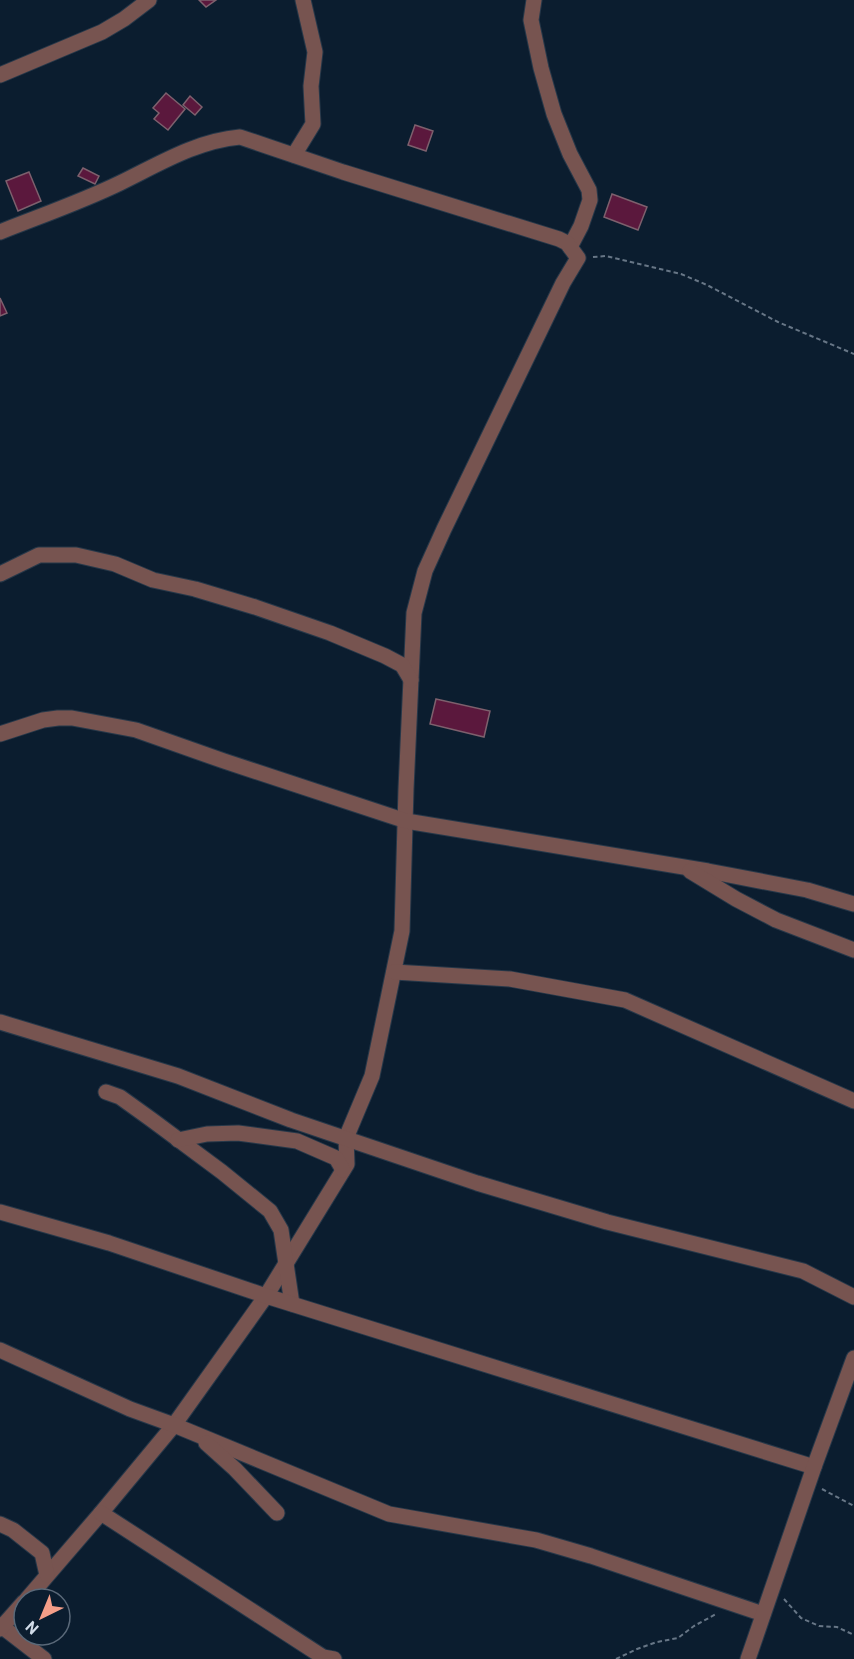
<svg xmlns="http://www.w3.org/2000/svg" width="854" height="1659" font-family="Barlow,sans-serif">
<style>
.building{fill:#5b183d;stroke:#7d606d;stroke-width:1.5}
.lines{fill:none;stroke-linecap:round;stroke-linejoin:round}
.street-casing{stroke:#273849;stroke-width:17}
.path{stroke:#677686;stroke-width:2;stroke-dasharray:4.5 3;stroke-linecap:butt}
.street{stroke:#775450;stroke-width:15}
</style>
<rect width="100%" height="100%" fill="#0b1d2f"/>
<g class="building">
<path d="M199,0H216L206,7Z"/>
<path d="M166,93L185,109L168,130L154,119L159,113L153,108Z"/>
<path d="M190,96L202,107L195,115L183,105Z"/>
<path d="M415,125L433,131L426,151L408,145Z"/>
<path d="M83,168L99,176L95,184L78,176Z"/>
<path d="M29,172L41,201L18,211L6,181Z"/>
<path d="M612,194L647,207L638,230L604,217Z"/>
<path d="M0,298L7,313L0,316Z"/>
<path d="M436,699L490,711L484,737L430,724Z"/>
</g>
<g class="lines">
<g class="street-casing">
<g id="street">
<path d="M534,0L531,20L541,68L554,114L570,154L589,190L590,200L581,226L570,247"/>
<path d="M0,75L102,32L124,19L149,0"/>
<path d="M294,155L313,124L311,86L315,52L303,0"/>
<path d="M0,232C40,216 81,202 120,183C159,164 196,141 240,137L343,172L559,239L567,243L578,258L563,283L444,529L425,571L414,613L406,789L402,931L372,1076L346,1138L347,1164L266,1296L174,1425L101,1513L27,1599"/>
<path d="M0,574L39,555H76L115,564L153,580L195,589L255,607L330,633L385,656L402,665L411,680"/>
<path d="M0,734L43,720L58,718H72L136,730L224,761L406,821L708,871L807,890L854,904"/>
<path d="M690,871L736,899L776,920L854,950"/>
<path d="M394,972L510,979L625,1000L854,1101"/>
<path d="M0,1022L178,1076L291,1120L477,1183L607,1222L803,1271L854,1297"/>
<path d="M106,1092L120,1097L152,1120L222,1172L270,1211L281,1230L292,1304"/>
<path d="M178,1140L207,1134L238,1133L297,1141L336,1158L343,1170"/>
<path d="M0,1212L109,1243L266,1296L814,1467"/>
<path d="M0,1350L130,1409L174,1425L389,1514L536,1540L591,1556L763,1614"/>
<path d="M206,1443L235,1469L277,1513"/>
<path d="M101,1513L323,1657L334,1659"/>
<path d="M0,1524L13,1530L42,1553L47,1575"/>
<path d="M0,1625L44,1659"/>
<path d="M0,1629L24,1602"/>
<path d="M748,1659L814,1467L854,1358"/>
</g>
</g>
<g class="path">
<path d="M593,257L606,256L681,274L707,285L778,322L854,354"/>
<path d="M822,1489L854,1506"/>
<path d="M784,1599L801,1618L819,1626L837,1627L854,1635"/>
<path d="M616,1659L637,1649L657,1642L678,1638L694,1626L716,1614"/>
</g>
<use href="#street" class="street"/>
</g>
<g transform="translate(42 1617) rotate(223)"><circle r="28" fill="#0b1d2f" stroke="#5a6979" stroke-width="1.5"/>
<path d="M0-4.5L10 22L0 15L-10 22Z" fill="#f49e88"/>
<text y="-9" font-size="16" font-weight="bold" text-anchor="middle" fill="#d1dce9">N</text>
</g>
</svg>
